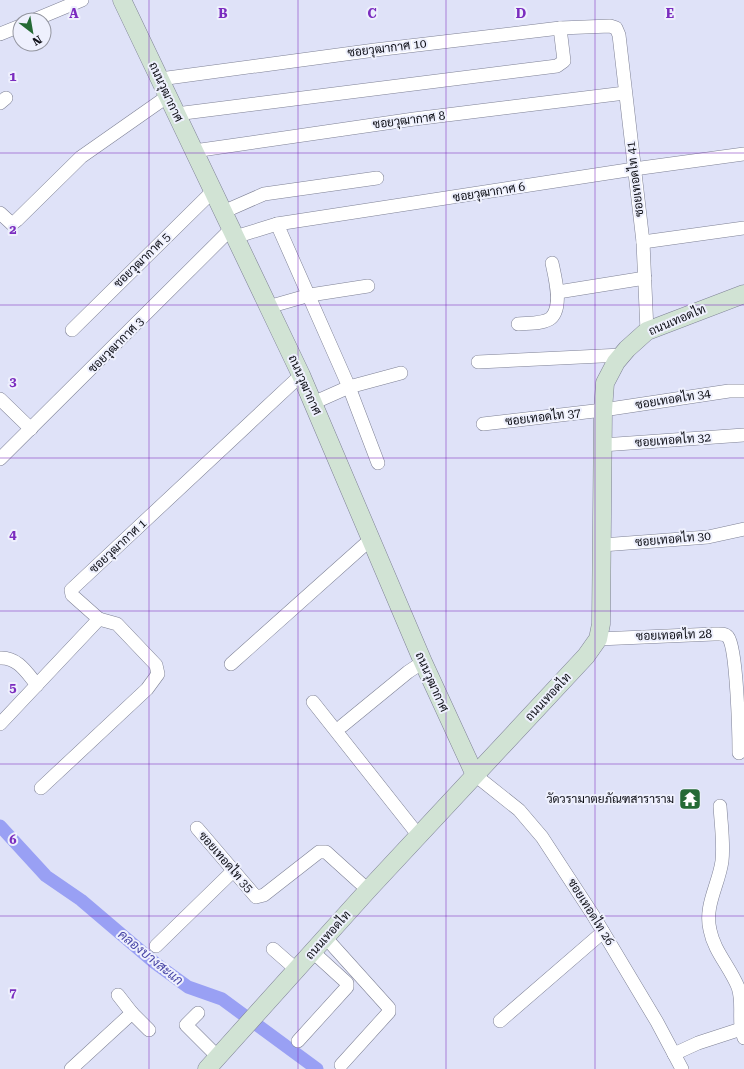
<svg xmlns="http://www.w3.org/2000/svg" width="744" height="1069" font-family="'Roboto Serif',Sarabun,serif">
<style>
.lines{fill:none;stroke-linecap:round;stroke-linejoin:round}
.canal{stroke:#99a0f4;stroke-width:13}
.minor-casing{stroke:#7e8195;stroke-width:14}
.secondary-casing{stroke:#7e8195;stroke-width:19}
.minor{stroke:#fff;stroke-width:13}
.secondary{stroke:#d1e3d4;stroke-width:18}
.grid{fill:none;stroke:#7b2cbf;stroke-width:1;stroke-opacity:0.55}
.labels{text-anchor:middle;stroke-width:4;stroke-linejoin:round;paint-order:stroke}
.street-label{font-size:12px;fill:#0d0e15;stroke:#eef0fd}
.poi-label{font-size:12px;fill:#0d0e15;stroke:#eef0fd;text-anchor:end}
.water-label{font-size:13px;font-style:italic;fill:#4846a7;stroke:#eef0fd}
.grid-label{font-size:13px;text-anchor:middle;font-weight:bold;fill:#7b2cbf;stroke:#eef0fd;stroke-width:4;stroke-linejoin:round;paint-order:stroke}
</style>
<rect width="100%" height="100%" fill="#dfe2f8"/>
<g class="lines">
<path class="canal" d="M0,826L46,876L81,900L155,963L188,987L222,999L317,1069"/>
<g class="minor-casing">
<g id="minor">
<path d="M34,20L82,0"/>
<path d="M0,34L20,26"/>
<path d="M160,79L375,50L560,28L610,26L616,28L619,35L643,242L647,331"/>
<path d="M0,103L6,98"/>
<path d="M176,114L557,66L564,61L560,28"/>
<path d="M194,151L414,119L625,93"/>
<path d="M223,212L264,194L377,178"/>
<path d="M0,213L12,224L17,220L81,157L168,96"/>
<path d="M277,224L349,387L378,463"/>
<path d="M235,237L277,224L634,169L744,154"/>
<path d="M643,242L744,228"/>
<path d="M558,292L645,278"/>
<path d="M268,307L310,295L368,286"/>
<path d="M518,324C527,323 544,324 551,318C563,307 555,277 552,263"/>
<path d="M72,330L213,191"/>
<path d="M478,362L622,355"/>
<path d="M0,399L31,429"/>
<path d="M313,403L349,387L401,373"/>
<path d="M483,424L603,410L729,391H744"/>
<path d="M602,445L744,435"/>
<path d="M0,459L231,229"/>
<path d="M602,545L708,537L744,529"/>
<path d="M598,639L714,634C719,634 725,633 728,637C737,648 739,735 739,753"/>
<path d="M0,658C18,657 27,673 37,685"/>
<path d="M231,664L371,539"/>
<path d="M313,702L419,836"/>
<path d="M0,724L99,619L72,595L71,590L301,375"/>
<path d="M342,726L408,672L423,662"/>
<path d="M475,775L519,810L542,837L593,915L657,1022L682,1069"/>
<path d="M41,788L147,689L158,674L156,665L117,624L99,619"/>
<path d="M720,806C721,824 724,843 722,861C719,884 704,906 710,930C714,951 730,967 738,987C744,1004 737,1022 744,1038"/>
<path d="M197,828L256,897L264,895L319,852H326L368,890"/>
<path d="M326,938L389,1008V1012L341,1065"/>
<path d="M156,946L233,871"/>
<path d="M273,949L297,970"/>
<path d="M118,995L132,1013"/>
<path d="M198,1013L186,1025L218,1057"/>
<path d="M500,1021L603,932"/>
<path d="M298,1041L347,987V983L313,952"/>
<path d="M674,1054L698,1043L741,1029"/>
<path d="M71,1069L132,1013L149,1030"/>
</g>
</g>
<g class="secondary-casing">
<g id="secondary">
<path d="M122,0L301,375L423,662L475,775"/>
<path d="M207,1069L368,890L586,656L598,639L601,624L603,410L605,383L616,362L627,349L647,331L744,294"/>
</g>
</g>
<use href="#minor" class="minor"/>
<use href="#secondary" class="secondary"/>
</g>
<path class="grid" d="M149,0V1069M298,0V1069M446,0V1069M595,0V1069M0,153H744M0,305H744M0,458H744M0,611H744M0,764H744M0,916H744"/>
<defs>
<g id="temple-square" transform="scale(1.15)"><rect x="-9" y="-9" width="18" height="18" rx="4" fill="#256a35" stroke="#eef0fd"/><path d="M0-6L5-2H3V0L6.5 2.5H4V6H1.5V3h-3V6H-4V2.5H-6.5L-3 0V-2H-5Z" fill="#fff"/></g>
</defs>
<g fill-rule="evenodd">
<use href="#temple-square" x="690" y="799"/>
</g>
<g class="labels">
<g class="street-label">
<text transform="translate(387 48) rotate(-7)" y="4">ซอยวุฒากาศ 10</text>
<text transform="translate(166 92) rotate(65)" y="4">ถนนวุฒากาศ</text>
<text transform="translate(409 120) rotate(-7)" y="4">ซอยวุฒากาศ 8</text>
<text transform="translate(635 179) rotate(-97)" y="4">ซอยเทอดไท 41</text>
<text transform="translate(489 192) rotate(-9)" y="4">ซอยวุฒากาศ 6</text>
<text transform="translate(142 260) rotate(-44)" y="4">ซอยวุฒากาศ 5</text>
<text transform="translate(677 320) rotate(-23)" y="4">ถนนเทอดไท</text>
<text transform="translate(116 345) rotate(-45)" y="4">ซอยวุฒากาศ 3</text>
<text transform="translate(305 385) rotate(66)" y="4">ถนนวุฒากาศ</text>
<text transform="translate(673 399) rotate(-9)" y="4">ซอยเทอดไท 34</text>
<text transform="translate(543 417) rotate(-7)" y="4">ซอยเทอดไท 37</text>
<text transform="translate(673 440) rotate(-4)" y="4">ซอยเทอดไท 32</text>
<text transform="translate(673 539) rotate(-5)" y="4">ซอยเทอดไท 30</text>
<text transform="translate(118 546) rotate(-43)" y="4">ซอยวุฒากาศ 1</text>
<text transform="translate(674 635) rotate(-2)" y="4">ซอยเทอดไท 28</text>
<text transform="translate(432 682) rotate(66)" y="4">ถนนวุฒากาศ</text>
<text transform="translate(548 697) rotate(-47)" y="4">ถนนเทอดไท</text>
<text transform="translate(226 862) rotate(49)" y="4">ซอยเทอดไท 35</text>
<text transform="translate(591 912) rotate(58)" y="4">ซอยเทอดไท 26</text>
<text transform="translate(328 935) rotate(-48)" y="4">ถนนเทอดไท</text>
</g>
<g class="poi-label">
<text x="674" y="803">วัดวรามาตยภัณฑสาราราม</text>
</g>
<g class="water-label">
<text transform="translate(151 957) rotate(39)" y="5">คลองบางสะแก</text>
</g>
</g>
<g class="grid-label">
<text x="74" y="18">A</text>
<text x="223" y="18">B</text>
<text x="372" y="18">C</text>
<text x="521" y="18">D</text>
<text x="670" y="18">E</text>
<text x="13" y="81">1</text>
<text x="13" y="234">2</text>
<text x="13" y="386">3</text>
<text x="13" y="539">4</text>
<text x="13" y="692">5</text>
<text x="13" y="844">6</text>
<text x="13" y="997">7</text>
</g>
<g transform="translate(32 32) rotate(149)"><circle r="19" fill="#eef0fd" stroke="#9496a0"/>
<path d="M0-3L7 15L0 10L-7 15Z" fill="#256a35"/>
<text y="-6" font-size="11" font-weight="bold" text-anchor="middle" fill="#0d0e15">N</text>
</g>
</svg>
